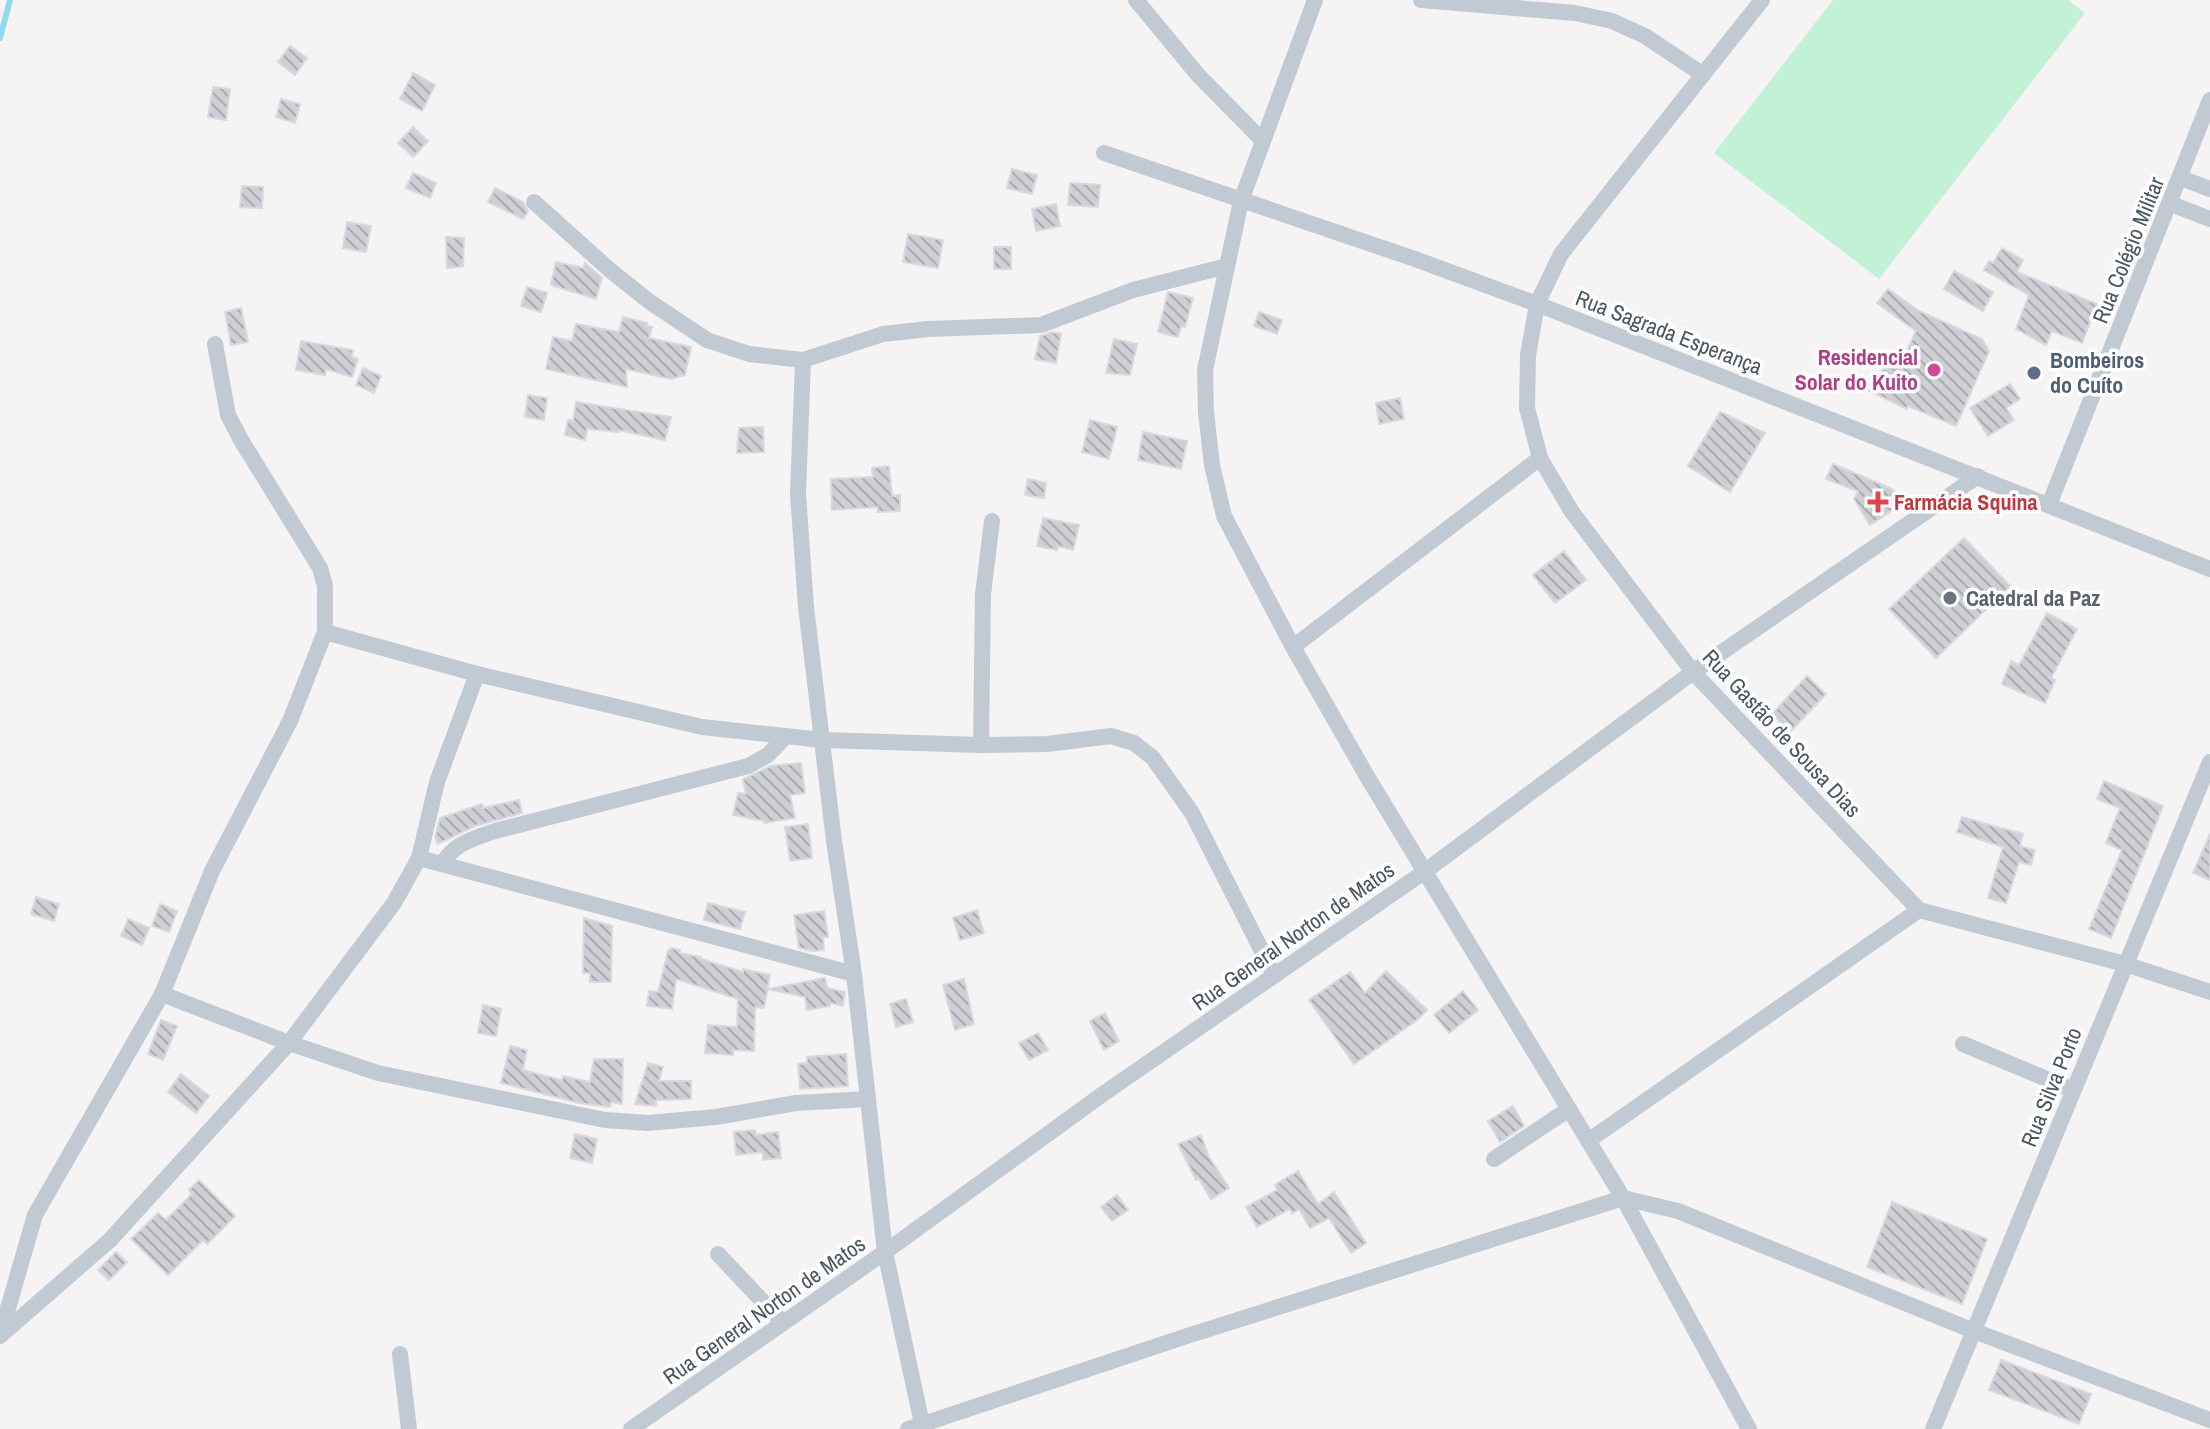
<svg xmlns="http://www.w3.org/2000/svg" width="2210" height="1429" font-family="'Archivo Narrow',sans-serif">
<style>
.pitch{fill:#c3f1d5}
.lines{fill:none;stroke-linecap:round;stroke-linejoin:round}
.stream{stroke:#90daee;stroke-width:6}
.building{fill:url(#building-back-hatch);stroke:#d7d9de;stroke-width:2}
.street{stroke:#c1cad2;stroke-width:16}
.hotel-dot{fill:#d1479c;stroke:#fff;stroke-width:3}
.service-dot{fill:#5c6f8a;stroke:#fff;stroke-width:3}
.health-dot{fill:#e0444e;stroke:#fff;stroke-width:3}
.worship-dot{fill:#6b7280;stroke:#fff;stroke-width:3}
.labels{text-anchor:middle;stroke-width:7;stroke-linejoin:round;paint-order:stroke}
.street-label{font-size:22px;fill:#4a5661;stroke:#fff}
.hotel-label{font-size:22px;font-weight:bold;fill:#b23c85;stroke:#fff;text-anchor:end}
.service-label{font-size:22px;font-weight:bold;fill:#4e5e75;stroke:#fff;text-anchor:start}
.health-label{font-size:22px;font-weight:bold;fill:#be3a42;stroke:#fff;text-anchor:start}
.worship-label{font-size:22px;font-weight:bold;fill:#5b616d;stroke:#fff;text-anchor:start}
</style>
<defs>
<pattern id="building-back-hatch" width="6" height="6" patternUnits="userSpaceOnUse" patternTransform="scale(2)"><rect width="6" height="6" fill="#cdcfd5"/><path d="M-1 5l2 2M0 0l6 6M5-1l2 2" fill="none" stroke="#a8abb0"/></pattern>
</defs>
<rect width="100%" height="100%" fill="#f5f3f3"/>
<path class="pitch" d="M1833,0H2068L2085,13L1879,279L1714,153Z"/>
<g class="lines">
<path class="stream" d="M0,38L10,0"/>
</g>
<g class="building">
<path d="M290,46L307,58L295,75L278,62Z"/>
<path d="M413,73L435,85L422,111L400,99Z"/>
<path d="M213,87L230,89L226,120L208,117Z"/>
<path d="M281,99L300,104L295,123L276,117Z"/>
<path d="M413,127L428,141L413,157L398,143Z"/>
<path d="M1012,169L1037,175L1032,194L1007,188Z"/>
<path d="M413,173L436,183L430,198L406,188Z"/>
<path d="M1070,183L1100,185L1098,207L1068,205Z"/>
<path d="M242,186L263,187L262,208L240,207Z"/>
<path d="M495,188L523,202L528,211L523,219L488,202Z"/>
<path d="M1056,204L1060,226L1036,231L1032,209Z"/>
<path d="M347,222L371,226L366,252L343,248Z"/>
<path d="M908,234L943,240L938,268L903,262Z"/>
<path d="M446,237L464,238L463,266L447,268Z"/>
<rect x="994" y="247" width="17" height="22"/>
<path d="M2002,248L2023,260L2017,272L2097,304L2082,343L2052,331L2046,345L2016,329L2029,295L1984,270L1989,261L1993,263Z"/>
<path d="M556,262L584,268L585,263L602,278L596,299L551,285Z"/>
<path d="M1954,271L1993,292L1983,311L1944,289Z"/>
<path d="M527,287L547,293L541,312L521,306Z"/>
<path d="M1888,289L1919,311L1982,339L1989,351L1956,426L1908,406L1907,409L1869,391L1892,354L1903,359L1916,331L1877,303Z"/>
<path d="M1168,292L1193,298L1185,327L1181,326L1178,337L1158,332Z"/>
<path d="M241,308L248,342L231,345L225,312Z"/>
<path d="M1259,312L1282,320L1277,334L1254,326Z"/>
<path d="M623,317L647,323V326L652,327L649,338L691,347L685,375L671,379L626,369L627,387L546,369L553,337L572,341L576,324L619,332Z"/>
<path d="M1052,332L1061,334L1056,363L1035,359L1040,336Z"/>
<path d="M1114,339L1137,344L1130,375L1106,373Z"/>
<path d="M301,341L353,350L352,357L358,359L352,377L326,369L325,375L296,370Z"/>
<path d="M363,368L381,376L374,393L356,385Z"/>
<path d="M2010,384L2020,399L2006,408L2014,420L1988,436L1970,408Z"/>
<path d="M528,395L547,398L544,420L525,417Z"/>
<path d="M1400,398L1404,419L1379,424L1376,403Z"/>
<path d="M576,402L671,417L665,440L618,430V432L587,429L585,440L565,435L568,420L573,421Z"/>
<path d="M1720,412L1765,433L1730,492L1688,466Z"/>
<path d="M1090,420L1117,427L1109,459L1082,452Z"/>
<path d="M763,427L764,452L737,453L739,428Z"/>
<path d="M1143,432L1187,441L1181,469L1138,460Z"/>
<path d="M1833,464L1890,488L1900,495V505L1870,525L1854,499L1858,491L1826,479Z"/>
<path d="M889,466L892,496L900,495V511L878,512V507L832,510L831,479L873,477L872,468Z"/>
<path d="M1028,479L1046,483L1044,498L1025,495Z"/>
<path d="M1043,518L1079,525L1073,550L1058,546L1057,550L1037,546Z"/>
<path d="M1964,538L2010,586L1936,658L1889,609Z"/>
<path d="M1564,551L1586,580L1555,603L1533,575Z"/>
<path d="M2047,613L2077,629L2051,678L2055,680L2045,703L2002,684L2011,661L2019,665Z"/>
<path d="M1807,676L1826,694L1790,732L1772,714Z"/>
<path d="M801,763L805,793L790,795L795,818L764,823V821L733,815L738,793L746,794L743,779L771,766Z"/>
<path d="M2104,781L2163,806L2111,938L2089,929L2122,850L2106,843L2120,808L2097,799Z"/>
<path d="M519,800L522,813L475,826L438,844L435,837L440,818L482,804L483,808Z"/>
<path d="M1962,817L2023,834L2020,846L2035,850L2031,865L2019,862L2006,903L1988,898L2003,847L1957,832Z"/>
<path d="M808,824L812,858L790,861L785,827Z"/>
<path d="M2210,834V880L2193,873Z"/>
<path d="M36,897L59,904L54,921L31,914Z"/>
<path d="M708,903L745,912L740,929L704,920Z"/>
<path d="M160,904L177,911L169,932L152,926Z"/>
<path d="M977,910L984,933L960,940L953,918Z"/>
<path d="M824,911L828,937H823L824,950L812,951L799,948L794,915Z"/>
<path d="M584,918L612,926L611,982H590V973H583Z"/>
<path d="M128,919L149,928L142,945L121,936Z"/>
<path d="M671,948L680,950L679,953L701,957V959L743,972V969L770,975L764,1008L755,1007L754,1051L733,1050V1055L705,1053L708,1025L737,1027L738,999L676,979L672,1009L647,1006L649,991L658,992L668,951Z"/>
<path d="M1386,971L1427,1010L1417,1020L1354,1064L1309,1000L1350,972L1365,993Z"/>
<path d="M825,978L827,988L845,992L843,1006L830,1003V1006L807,1010L805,997L768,989Z"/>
<path d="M964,979L974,1024L955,1030L943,985Z"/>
<path d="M1463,991L1478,1010L1449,1033L1434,1015Z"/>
<path d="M906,999L913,1022L896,1027L890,1004Z"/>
<path d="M483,1005L501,1009L496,1036L478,1033Z"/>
<path d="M1105,1013L1119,1041L1104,1050L1090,1021Z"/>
<path d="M161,1020L177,1026L163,1060L148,1054Z"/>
<path d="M1038,1033L1048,1050L1029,1060L1019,1043Z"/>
<path d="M510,1046L527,1050L523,1070L562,1080L563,1076L590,1082L594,1059H623L622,1104L611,1102L610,1107L579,1103L501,1083Z"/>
<path d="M846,1054L848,1086L800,1089L798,1064L807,1063V1057Z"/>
<path d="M648,1063L663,1067L659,1081H691V1099L656,1100V1106L635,1104Z"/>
<path d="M181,1074L209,1096L196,1113L168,1092Z"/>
<path d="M1513,1106L1524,1126L1500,1142L1488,1121Z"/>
<path d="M755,1130L756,1135L778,1132L781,1158L763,1160V1152L736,1155L734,1132Z"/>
<path d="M575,1134L597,1139L592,1163L570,1158Z"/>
<path d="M1201,1135L1209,1157L1229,1188L1211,1199L1199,1179L1196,1180L1178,1144Z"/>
<path d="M1298,1171L1318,1204L1334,1192L1366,1243L1351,1253L1329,1218L1310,1228L1299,1209L1292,1214L1290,1209L1257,1227L1246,1207L1277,1190L1275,1185Z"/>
<path d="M199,1180L235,1216L207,1244L203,1240L168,1275L131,1239L158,1213L166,1220L192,1194L189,1190Z"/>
<path d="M1117,1195L1128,1210L1112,1221L1101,1207Z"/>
<path d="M1892,1202L1987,1239L1962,1304L1867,1267Z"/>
<path d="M116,1252L127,1262L109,1280L98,1270Z"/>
<path d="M2001,1360L2091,1394L2079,1424L1989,1390Z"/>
</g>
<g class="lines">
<g class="street">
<path d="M1136,0L1198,75L1262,140"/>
<path d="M1315,0L1241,201L1205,370L1206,412L1212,465L1224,516L1293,647L1368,778L1623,1198L1749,1429"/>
<path d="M1421,0L1575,13L1612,21L1645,36L1702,74"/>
<path d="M1762,0L1561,254L1537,304L1528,355L1527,408L1540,458L1572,512L1693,672L1919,910L2125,964L2210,992"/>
<path d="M1104,153L1415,259L1537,304L2210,569"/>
<path d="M2181,178L2210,189"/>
<path d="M534,202L611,271L650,302L707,340L749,354L803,360L883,334L928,329L1041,325L1133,290L1227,266"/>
<path d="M2171,204L2210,219"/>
<path d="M803,360L798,494L806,607L834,841L854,974L885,1252L922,1424"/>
<path d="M2049,505L2210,100"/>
<path d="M325,632L477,674L702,727L822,740L981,745L1047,744L1111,736L1134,743L1153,758L1192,813L1274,975"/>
<path d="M1293,647L1540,458"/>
<path d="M981,745L983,594L992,521"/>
<path d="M419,858L854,974"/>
<path d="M442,864C454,843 473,839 495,831L748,766L768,755L786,736"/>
<path d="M162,994L289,1043L378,1073L605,1120L648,1123L716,1117L796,1103L868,1099"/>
<path d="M1963,1044L2073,1090"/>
<path d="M1588,1141L1919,910"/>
<path d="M1494,1159L1569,1109"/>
<path d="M718,1254L783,1323"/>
<path d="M1,1335L110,1240L289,1043L394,903L419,858L437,782L477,674"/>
<path d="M0,1336L35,1215L162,994L212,871L290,721L325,632V586L320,568L241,440L228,415L215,344"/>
<path d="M400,1354L409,1429"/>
<path d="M631,1429L885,1252L1103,1094L1424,872L1693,672L1978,476"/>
<path d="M908,1429L1187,1336L1623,1198L1678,1211L1974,1331L2210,1420"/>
<path d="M1933,1429L2210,762"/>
</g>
</g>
<circle class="hotel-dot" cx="1934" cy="370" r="8"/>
<circle class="service-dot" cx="2034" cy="373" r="8"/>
<path class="health-dot" d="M1874 490h8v8h8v8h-8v8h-8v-8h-8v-8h8z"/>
<circle class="worship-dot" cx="1950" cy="598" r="8"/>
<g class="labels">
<g class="street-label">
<text transform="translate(2128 250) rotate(-68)" y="8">Rua Colégio Militar</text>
<text transform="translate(1669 332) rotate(21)" y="8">Rua Sagrada Esperança</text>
<text transform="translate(1782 733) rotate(47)" y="8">Rua Gastão de Sousa Dias</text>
<text transform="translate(1293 936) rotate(-35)" y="8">Rua General Norton de Matos</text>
<text transform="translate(2051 1087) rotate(-68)" y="8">Rua Silva Porto</text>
<text transform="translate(764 1310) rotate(-35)" y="8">Rua General Norton de Matos</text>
</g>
<g class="hotel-label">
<text x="1918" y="365">Residencial<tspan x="1918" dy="25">Solar do Kuito</tspan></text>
</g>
<g class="service-label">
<text x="2050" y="368">Bombeiros<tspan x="2050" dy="25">do Cuíto</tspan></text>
</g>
<g class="health-label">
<text x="1894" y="510">Farmácia Squina</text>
</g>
<g class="worship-label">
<text x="1966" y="606">Catedral da Paz</text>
</g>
</g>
</svg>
